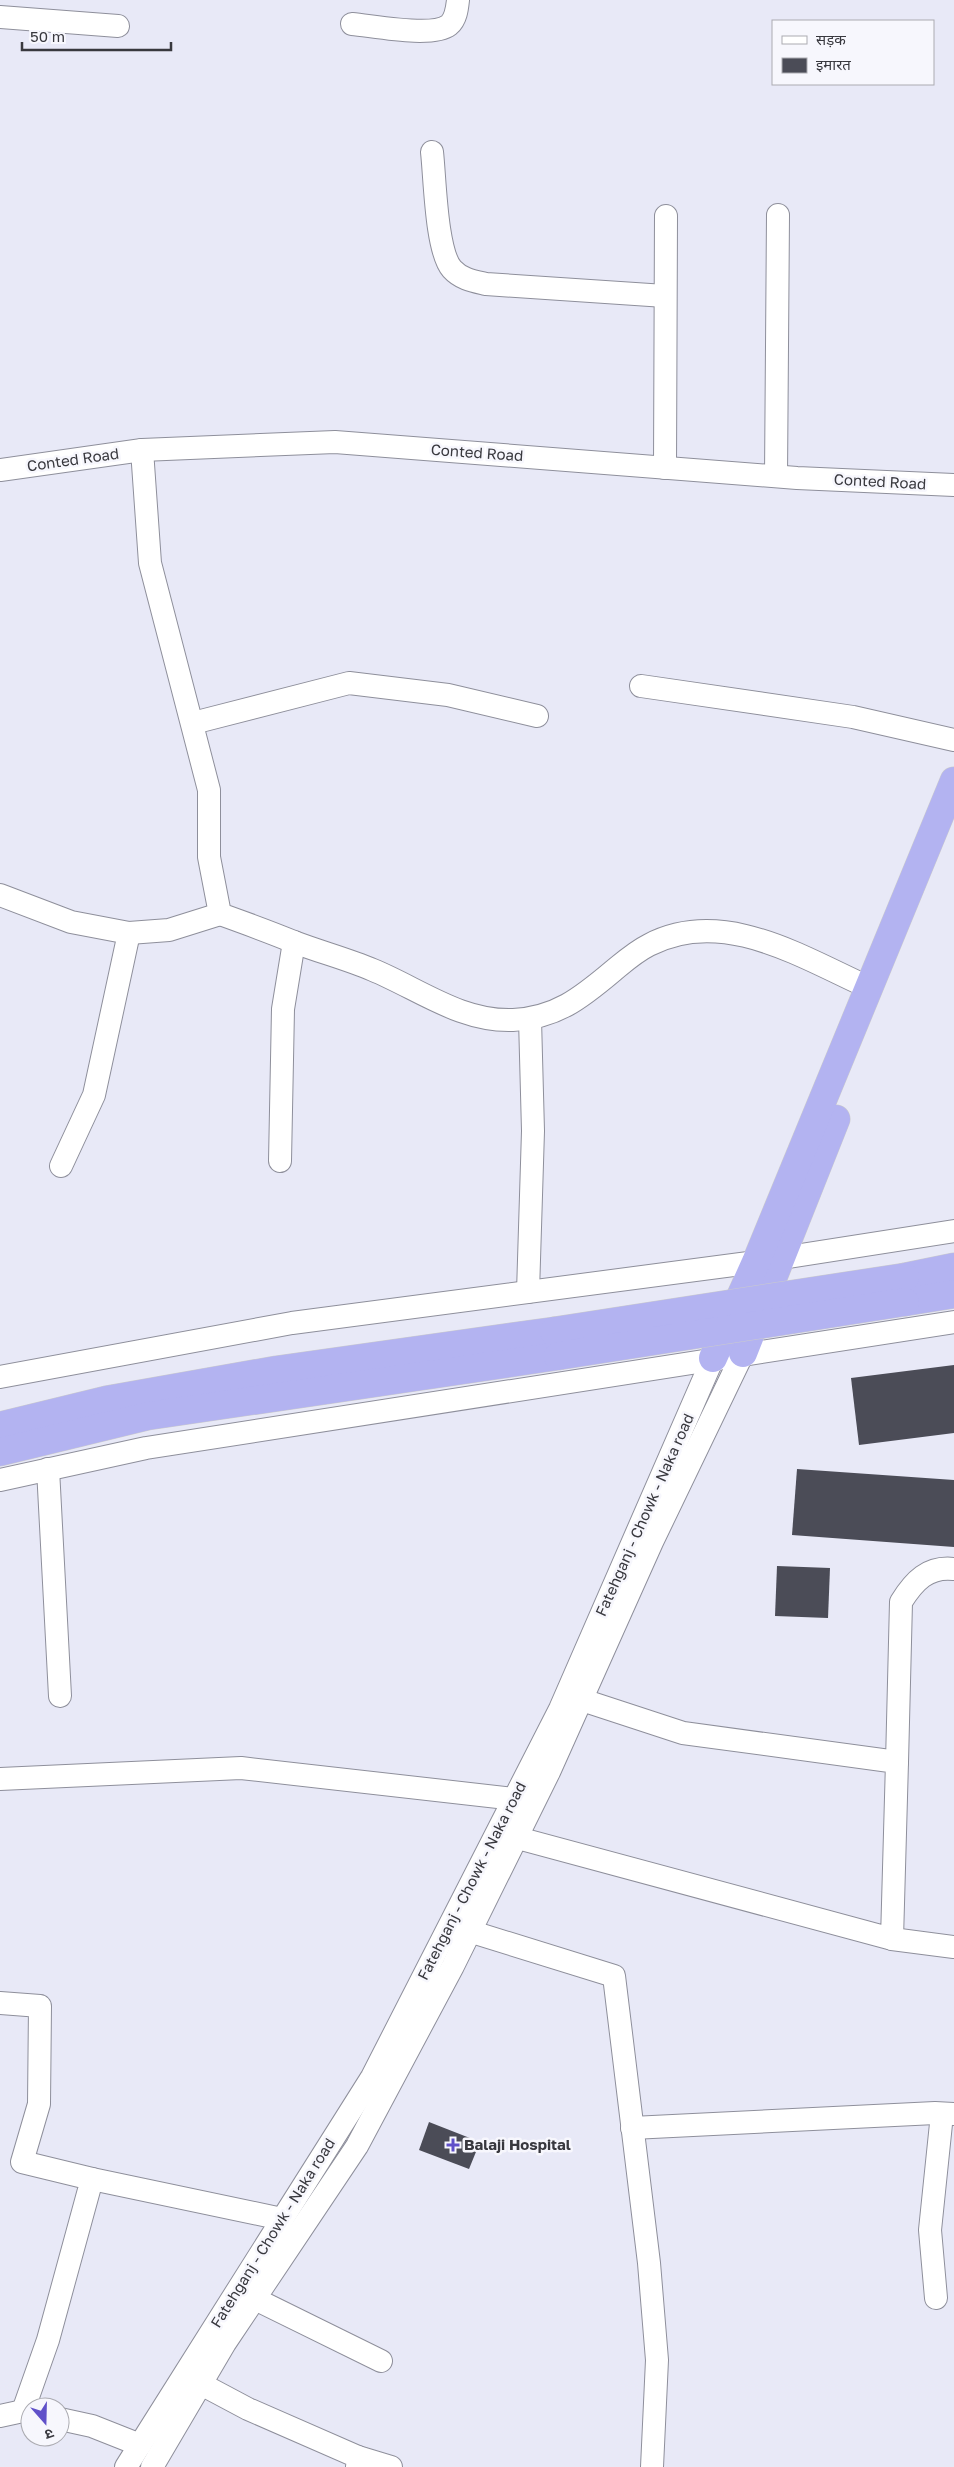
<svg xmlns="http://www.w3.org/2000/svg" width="954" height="2467" font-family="'Golos Text','Noto Sans Devanagari',sans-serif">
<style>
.building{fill:#4b4c57}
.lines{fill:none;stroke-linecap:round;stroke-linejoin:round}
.minor-casing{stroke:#8e8f9b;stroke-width:24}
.highway-casing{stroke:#cbcbcd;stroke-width:29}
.minor{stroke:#fff;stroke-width:22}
.highway{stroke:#b3b3f1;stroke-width:28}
.highway-bridge-casing{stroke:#cbcbcd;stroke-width:29;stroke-linecap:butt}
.highway-bridge{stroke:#b3b3f1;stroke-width:28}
.poi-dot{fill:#6051c9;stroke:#f7f7fd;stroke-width:2}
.labels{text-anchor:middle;stroke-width:5;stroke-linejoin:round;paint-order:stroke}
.street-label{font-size:15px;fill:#38383e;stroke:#f7f7fd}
.poi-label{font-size:15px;font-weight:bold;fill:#38383e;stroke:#f7f7fd;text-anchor:start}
</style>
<rect width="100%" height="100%" fill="#e8e9f7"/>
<g class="building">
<path d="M954,1365V1433L859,1445L851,1378Z"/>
<path d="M797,1469L954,1480V1547L792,1535Z"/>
<path d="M777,1566L830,1568L828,1618L775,1616Z"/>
<path d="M429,2122L480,2142L469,2169L419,2150Z"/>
</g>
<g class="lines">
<g class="minor-casing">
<g id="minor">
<path d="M0,17L118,26"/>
<path d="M352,24C374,26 432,38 449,25C456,19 457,9 458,0"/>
<path d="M432,152C435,178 436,251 452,269C461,279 473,281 486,284L665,296"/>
<path d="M142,450L150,563L209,790V857L220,914C245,923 270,932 294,942C320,952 347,959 373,970C419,989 461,1022 513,1020C556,1018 581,998 613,971C624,962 635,952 649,945C723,906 803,958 870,988"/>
<path d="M665,468L666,216"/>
<path d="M0,470L142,450L335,442L797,478L954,485"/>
<path d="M776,476L778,215"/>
<path d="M641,686L853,717L954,740"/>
<path d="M193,723L349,683L448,695L537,716"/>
<path d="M0,895L71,922L129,933L169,930L220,914"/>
<path d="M280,1161L283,1009L294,942"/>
<path d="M61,1166L94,1095L129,933"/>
<path d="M528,1292L533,1131L530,1019"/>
<path d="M0,1377L292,1323L756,1262L954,1231"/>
<path d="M48,1469L60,1696"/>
<path d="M0,1480L146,1448L954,1322"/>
<path d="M897,1762L901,1602C914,1581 928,1566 954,1569"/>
<path d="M0,1779L241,1768L514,1799"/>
<path d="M503,1834L892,1939L897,1762L683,1733L567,1695"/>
<path d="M456,1927L614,1976L649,2263L657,2360L652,2467"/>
<path d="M892,1939L954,1947"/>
<path d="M0,2003L40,2006L39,2104L22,2162L92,2179L48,2340L23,2411"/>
<path d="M632,2128L935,2113L954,2114"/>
<path d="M92,2179L282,2219"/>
<path d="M243,2293L381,2361"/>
<path d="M936,2298L930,2230L942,2114"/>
<path d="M201,2384L248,2409L358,2457L357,2467"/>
<path d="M0,2416L23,2411L30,2413"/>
<path d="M60,2419L92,2426L140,2445"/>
<path d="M358,2457L391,2467"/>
<path d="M126,2467L372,2077L560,1709L713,1358"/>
<path d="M152,2467L225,2343L357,2146L453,1966L549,1772L652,1542L743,1353"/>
</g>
</g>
<g class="highway-casing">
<g id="highway">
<path d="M905,1277L954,1267"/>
<path d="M905,1302L954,1294"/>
<path d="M743,1353L836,1119"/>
<path d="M713,1358L756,1262L954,781"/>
<path d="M0,1426L106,1400L276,1370L554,1331"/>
<path d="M0,1452L148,1416L558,1356"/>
</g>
</g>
<use href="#minor" class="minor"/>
<use href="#highway" class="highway"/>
<g class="highway-bridge-casing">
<g id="highway-bridge">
<path d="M554,1331L905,1277"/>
<path d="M558,1356L905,1302"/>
</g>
</g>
<use href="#highway-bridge" class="highway-bridge"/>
</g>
<path class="poi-dot" d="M450.5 2137.5h5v5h5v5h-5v5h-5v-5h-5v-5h5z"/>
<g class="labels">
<g class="street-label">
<text transform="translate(477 453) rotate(4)" y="5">Conted Road</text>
<text transform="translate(73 460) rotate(-8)" y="5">Conted Road</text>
<text transform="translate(880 482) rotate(3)" y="5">Conted Road</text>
<text transform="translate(645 1515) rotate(-66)" y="5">Fatehganj - Chowk - Naka road</text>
<text transform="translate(472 1881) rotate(-63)" y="5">Fatehganj - Chowk - Naka road</text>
<text transform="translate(273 2233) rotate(-58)" y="5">Fatehganj - Chowk - Naka road</text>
</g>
<g class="poi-label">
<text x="464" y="2150">Balaji Hospital</text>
</g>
</g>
<rect x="772" y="20" width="162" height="65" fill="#f7f7fd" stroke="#ababb1"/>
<rect x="782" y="36" width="25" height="8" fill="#ffffff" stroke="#ababb1"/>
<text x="816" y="45" font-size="15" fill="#38383e">सड़क</text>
<rect x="782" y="58" width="25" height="15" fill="#4b4c57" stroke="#ababb1"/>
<text x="816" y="70" font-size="15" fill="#38383e">इमारत</text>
<g transform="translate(45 2422) rotate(160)"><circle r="24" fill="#f7f7fd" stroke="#ababb1"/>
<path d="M0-4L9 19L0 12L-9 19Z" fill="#6051c9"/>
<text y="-8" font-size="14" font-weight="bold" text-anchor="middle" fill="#38383e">उ</text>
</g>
<path d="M22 42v8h149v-8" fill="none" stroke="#38383e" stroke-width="2.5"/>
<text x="30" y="42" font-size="15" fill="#38383e" stroke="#f7f7fd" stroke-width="4" paint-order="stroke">50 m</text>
</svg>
